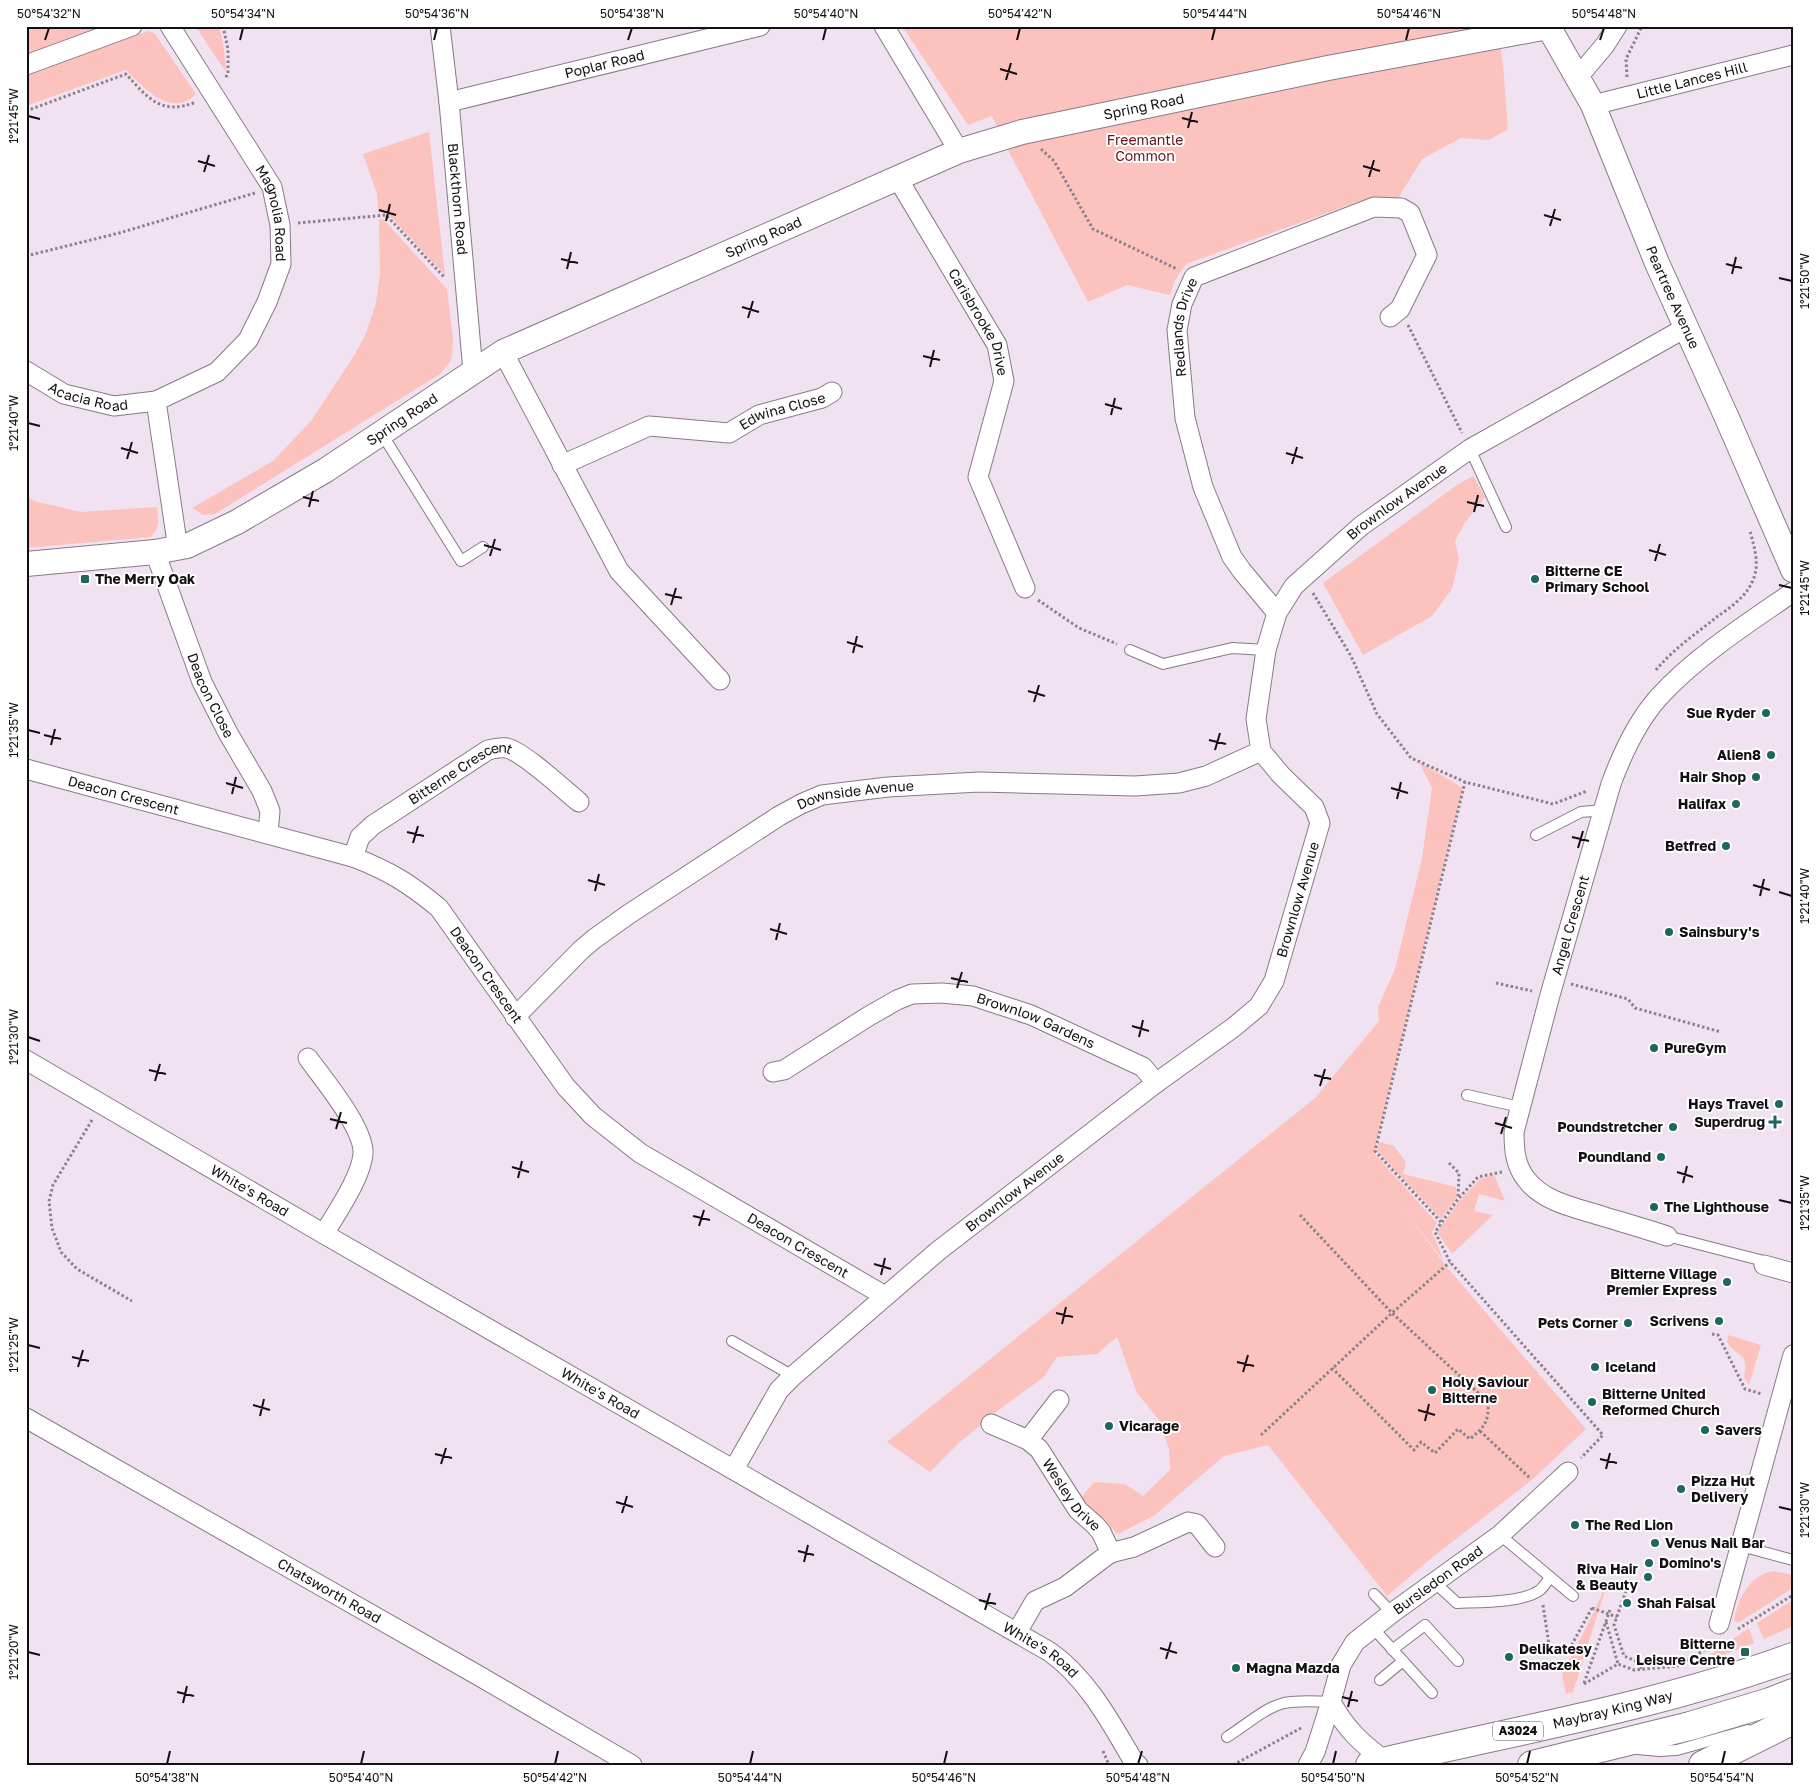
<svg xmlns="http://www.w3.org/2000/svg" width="1819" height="1791" font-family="'Golos Text',sans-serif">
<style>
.green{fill:#fcc2be}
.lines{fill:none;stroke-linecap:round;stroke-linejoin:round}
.service-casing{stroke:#877a87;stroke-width:12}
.minor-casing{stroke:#877a87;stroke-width:21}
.tertiary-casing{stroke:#877a87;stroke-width:26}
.primary-casing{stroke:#877a87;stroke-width:30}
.path{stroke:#8c828c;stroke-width:3;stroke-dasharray:2.5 2.5;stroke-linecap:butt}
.service{stroke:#fff;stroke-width:10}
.minor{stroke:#fff;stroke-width:19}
.tertiary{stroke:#fff;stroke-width:24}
.primary{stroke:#fff;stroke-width:28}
.path-bridge{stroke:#8c828c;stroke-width:3;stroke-dasharray:2.5 2.5;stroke-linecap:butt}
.ticks{fill:none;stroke:#140f14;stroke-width:2}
.poi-dot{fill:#1d675f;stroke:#fff;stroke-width:2}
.labels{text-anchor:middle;stroke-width:4;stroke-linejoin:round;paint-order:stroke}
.shield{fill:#fff;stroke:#5a575a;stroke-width:1}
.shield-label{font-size:12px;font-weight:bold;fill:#140f14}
.street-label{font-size:14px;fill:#140f14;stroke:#fff}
.park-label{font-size:14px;fill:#621418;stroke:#fff}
.poi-label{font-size:14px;font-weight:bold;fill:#140f14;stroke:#fff;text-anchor:start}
.neatline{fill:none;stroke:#140f14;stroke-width:2}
.ticks-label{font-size:12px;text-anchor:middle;fill:#140f14}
</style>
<rect width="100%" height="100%" fill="#f1e2f1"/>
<g class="green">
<path d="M26,26H112L26,55Z"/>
<path d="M195,26H219L224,48L226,72Z"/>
<path d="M902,26H1497L1503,65L1508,129L1489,140L1461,138L1422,159L1397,200L1360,201L1186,264L1175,280L1170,295L1127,285L1088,302L1007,148L992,116L968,125Z"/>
<path d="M149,31L155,34L196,94C172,119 143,88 126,70L26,106V74Z"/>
<path d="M429,132L445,275L386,212L378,213L377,194L363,154Z"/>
<path d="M383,219L447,289L453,339L452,355L450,362L440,374L215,514L203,515L192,508L273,461L311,421L352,359L365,336L376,303L380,274L379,220Z"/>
<path d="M1473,476L1485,497L1464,524L1455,541L1459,559L1452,589L1432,616L1363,655L1323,583L1457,485Z"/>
<path d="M26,496L34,501L81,512L157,507C158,519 161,529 150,537L26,548Z"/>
<path d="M1419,762L1463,788L1374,1153L1437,1223L1432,1232L1444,1261L1405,1211L1446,1266L1586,1429L1533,1479L1429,1560L1387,1596L1268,1445L1224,1456L1155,1515L1118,1534L1081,1498L1094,1482L1125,1484L1143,1496L1170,1470L1169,1449L1159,1420L1137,1393L1117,1337L1097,1354L1057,1357L1043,1378L1009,1402L960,1442L930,1472L887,1442L1315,1098L1379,1021L1378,1007L1395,969L1422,858L1432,788Z"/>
<path d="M1379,1142L1394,1146L1406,1162L1403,1174L1456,1187L1457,1198L1441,1219L1377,1151Z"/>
<path d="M1494,1175L1505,1201L1479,1194L1474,1211L1493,1215L1452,1254L1437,1232L1460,1200L1480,1179Z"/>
<path d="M1728,1335L1761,1345L1749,1385L1744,1377C1749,1351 1738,1359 1727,1342Z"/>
<path d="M1773,1571L1793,1575V1588L1738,1623L1734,1620C1738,1598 1750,1575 1773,1571Z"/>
<path d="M1609,1578L1573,1692L1566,1694L1562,1674L1594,1612Z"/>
<path d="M1793,1600V1626L1764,1639L1757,1623Z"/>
<path d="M1749,1628L1754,1643L1705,1662L1704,1659Z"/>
</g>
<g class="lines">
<g class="service-casing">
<g id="service">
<path d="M382,434L461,561L483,547"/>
<path d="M1470,449L1506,527"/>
<path d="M1130,650L1163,664L1232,648L1266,650"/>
<path d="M1536,835L1581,812L1604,810"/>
<path d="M1467,1095L1520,1107"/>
<path d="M1667,1236L1760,1260L1764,1265"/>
<path d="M732,1341L793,1376"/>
<path d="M1500,1535L1573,1596"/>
<path d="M1741,1546L1793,1560"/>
<path d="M1434,1582L1457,1603C1478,1602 1523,1603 1540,1590C1544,1587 1547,1581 1550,1578"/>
<path d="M1374,1594L1392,1613"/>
<path d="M1373,1628L1432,1693"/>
<path d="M1392,1650L1425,1625L1458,1661"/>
<path d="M1380,1680L1403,1661"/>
<path d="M1227,1737C1245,1726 1264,1708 1284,1703C1299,1700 1316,1701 1331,1702"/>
<path d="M1638,1749L1659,1751L1677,1750L1748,1730"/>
</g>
</g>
<g class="minor-casing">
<g id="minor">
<path id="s1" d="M170,26L272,187L280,225L281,264L267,302L248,340L217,372L156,401L178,549"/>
<path id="s2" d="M440,26L449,102L473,371"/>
<path d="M884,26L959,151"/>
<path d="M26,65L132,26"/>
<path d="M1578,77L1605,45L1617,26"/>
<path id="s3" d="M449,102L760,26"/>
<path id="s4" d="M1593,105L1793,55"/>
<path id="s5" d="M898,179L997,345L1004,381L978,477L1025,588"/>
<path d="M503,352L619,571L720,680"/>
<path id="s6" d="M26,371L64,394L114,406L156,401"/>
<path id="s7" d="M562,465L649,426L729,433L759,415L822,398L832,392"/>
<path id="s8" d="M155,552L202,682L228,733L262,791L270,811L268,833"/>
<path id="s9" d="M1277,613L1242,571L1232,557L1203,487L1185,418L1177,330L1182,304L1194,277L1374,207L1401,208L1410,213L1427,255L1400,309L1390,317"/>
<path id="s10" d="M26,769L353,857C389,871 409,883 439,908L566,1087L593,1116L640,1153L885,1296"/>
<path id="s11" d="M353,857L360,837L373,825L488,750C495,748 500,747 507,748C525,753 563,789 579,802"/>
<path id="s12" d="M515,1017L581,950L594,939L629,914L779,816L801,804L822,795L888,787L979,782L1135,786L1179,783L1206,776L1261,751"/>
<path d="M308,1058C323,1079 365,1129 363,1154C361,1178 336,1213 324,1234"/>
<path id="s13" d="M26,1060L324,1234L1050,1652C1088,1679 1111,1723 1134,1762L1138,1765"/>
<path id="s14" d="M773,1072L784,1070L869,1016L897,1000L912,994L942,993L973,996L1031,1015L1143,1067L1156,1083"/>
<path id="s15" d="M1667,1236C1646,1229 1625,1223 1605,1217C1578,1208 1544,1203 1526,1179C1515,1165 1514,1149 1514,1132L1550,995L1611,784C1622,754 1637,722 1658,698C1695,657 1748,623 1793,592"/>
<path d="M1764,1265L1793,1273"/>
<path id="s16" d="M26,1418L481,1677L632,1765"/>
<path id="s17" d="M991,1424L1028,1440L1039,1449L1078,1510L1095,1525L1101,1532L1111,1553"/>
<path d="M1028,1440L1059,1400"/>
<path id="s18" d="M734,1469L779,1390L793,1376L938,1251L1156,1083L1234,1027L1259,1006L1274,981L1320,823L1314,807L1281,775L1261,751L1256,719L1266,650L1277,613L1294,586L1361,526L1470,449L1687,327"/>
<path d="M1719,1624L1793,1355"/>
<path d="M1017,1632L1035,1601L1065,1587L1110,1553L1134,1547L1188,1522L1197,1524L1215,1547"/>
<path d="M1331,1702C1346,1729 1361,1743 1385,1761"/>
<path id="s19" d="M1308,1765L1315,1752L1331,1702L1341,1665L1355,1642L1392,1613L1500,1535L1568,1472"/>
</g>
</g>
<g class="tertiary-casing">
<g id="tertiary">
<path id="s20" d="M1548,26L1593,105L1657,263L1727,418L1793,570"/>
<path id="s21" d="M26,564L155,552L187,546L237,522L326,470L503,352L959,151L1022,132L1328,68L1548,27"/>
</g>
</g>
<g class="primary-casing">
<g id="primary">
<path id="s22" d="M1370,1765C1511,1731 1656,1707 1793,1657"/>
<path d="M1532,1765L1690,1726L1770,1702L1793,1693"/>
<path d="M1703,1765L1793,1720"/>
</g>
</g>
<g class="path">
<path d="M223,26L228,49V74L225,78"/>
<path d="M1627,77L1626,59L1642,26"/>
<path d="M26,111L126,74C148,98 161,116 196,102"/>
<path d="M1041,149L1054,161L1093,229L1177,269"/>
<path d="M298,223L386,215L445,278"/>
<path d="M26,256L119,233L255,193"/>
<path d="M1408,325L1462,433"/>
<path d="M1313,593L1351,656L1377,714L1411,758L1465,782L1553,804L1587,791"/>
<path d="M1038,600L1079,628L1117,644"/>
<path d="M1656,670C1673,649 1697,633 1718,616C1731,607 1747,596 1753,580C1760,564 1754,546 1750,531"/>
<path d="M1496,983L1532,991"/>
<path d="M1571,984L1628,999L1635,1008L1721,1032"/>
<path d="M92,1120L53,1185L49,1201L52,1228L61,1252L77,1269L132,1301"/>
<path d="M1449,1163L1459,1173L1458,1198"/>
<path d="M1502,1172L1478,1177L1458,1199L1435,1232L1450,1262L1603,1435L1581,1458"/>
<path d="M1300,1215L1392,1313L1488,1402C1489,1421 1485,1427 1470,1439L1458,1429L1435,1453L1421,1442L1414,1450L1332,1368"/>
<path d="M1441,1222L1375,1151L1465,782"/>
<path d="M1712,1334L1718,1335L1745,1389L1762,1394"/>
<path d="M1480,1431L1531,1479"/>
<path d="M1261,1435L1392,1313L1450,1262"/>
<path d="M1631,1586V1589L1627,1588L1614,1625L1624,1656L1638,1662L1641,1669"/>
<path d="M1543,1605L1550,1651L1570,1648L1592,1608"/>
<path d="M1606,1622L1618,1664"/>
<path d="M1738,1629L1793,1595"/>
<path d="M1584,1683L1610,1610"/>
<path d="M1584,1684L1618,1664L1634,1670L1678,1666L1716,1643"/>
<path d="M1103,1751L1109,1765"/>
<path d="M1233,1765L1303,1727"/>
</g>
<use href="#service" class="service"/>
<use href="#minor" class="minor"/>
<use href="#tertiary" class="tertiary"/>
<use href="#primary" class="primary"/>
<path class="path-bridge" d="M1592,1608L1617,1617"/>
</g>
<path class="ticks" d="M45,40L49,28M240,40L243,28M434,40L437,28M628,40L632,28M823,40L826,28M1017,40L1020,28M1212,40L1215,28M1406,40L1409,28M1600,40L1604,28M1000,69L1017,74M1006,80L1011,63M28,116L40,119M1182,118L1198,122M1188,128L1192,112M198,161L215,166M1363,166L1380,171M204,172L209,155M1369,177L1374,160M379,210L396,215M1544,215L1561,220M386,221L390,204M1550,226L1555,209M561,259L578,263M1726,264L1742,268M567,269L571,252M1732,274L1736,257M1779,278L1792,281M742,307L759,312M748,318L753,301M923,356L940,360M930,367L934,350M1105,404L1122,409M1111,415L1115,398M28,423L40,426M121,448L138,453M1286,453L1303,458M127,459L132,442M1292,464L1297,447M303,497L319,501M1467,502L1484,506M309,507L313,491M1474,512L1478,495M484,545L501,550M1649,550L1666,555M490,556L495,539M1655,561L1660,544M1779,585L1792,588M665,594L682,598M671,605L676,588M847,642L863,647M853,653L857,636M1028,691L1045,696M1034,702L1039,685M28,730L40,733M44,735L61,739M1209,740L1226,744M51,745L55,729M1215,750L1220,733M226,783L243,788M1391,788L1408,793M232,794L236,777M1397,799L1401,782M407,832L424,836M1572,837L1589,841M413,843L418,826M1578,848L1583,831M588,880L605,885M1753,885L1770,890M595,891L599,874M1779,892L1792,896M1760,896L1764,879M770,929L787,934M776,940L780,923M951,978L968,982M957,988L962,972M1132,1026L1149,1031M28,1037L40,1041M1139,1037L1143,1020M149,1070L166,1074M1314,1075L1331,1079M155,1081L160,1064M1320,1086L1325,1069M330,1119L347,1123M1495,1123L1512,1128M336,1129L341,1112M1501,1134L1506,1117M512,1167L529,1172M1677,1172L1693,1177M518,1178L522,1161M1683,1183L1687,1166M1779,1200L1792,1203M693,1216L710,1220M699,1226L704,1210M874,1264L891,1269M881,1275L885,1258M1056,1313L1073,1317M1062,1324L1066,1307M28,1345L40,1348M72,1357L89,1361M1237,1362L1254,1366M78,1367L83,1350M1243,1372L1248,1355M253,1405L270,1410M1418,1410L1435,1415M260,1416L264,1399M1425,1421L1429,1404M435,1454L452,1458M1600,1459L1617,1463M441,1464L446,1448M1606,1469L1610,1453M616,1502L633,1507M1779,1507L1792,1510M622,1513L627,1496M798,1551L814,1555M804,1562L808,1545M979,1600L996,1604M985,1610L990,1593M1160,1648L1177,1653M28,1652L40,1655M1166,1659L1171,1642M177,1692L194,1696M1342,1697L1358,1701M183,1703L187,1686M1348,1707L1352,1691M167,1764L170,1751M361,1764L364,1751M555,1764L558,1751M750,1764L753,1751M944,1764L947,1751M1138,1764L1142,1751M1333,1764L1336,1751M1527,1764L1530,1751M1722,1764L1725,1751"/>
<g class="poi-dot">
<rect x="80" y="574" width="10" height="10" rx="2.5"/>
<circle cx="1535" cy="579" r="5"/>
<circle cx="1766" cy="713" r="5"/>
<circle cx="1771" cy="755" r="5"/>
<circle cx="1756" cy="777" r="5"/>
<circle cx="1736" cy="804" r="5"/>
<circle cx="1726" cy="846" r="5"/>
<circle cx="1669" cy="932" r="5"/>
<circle cx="1654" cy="1048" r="5"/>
<circle cx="1779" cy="1104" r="5"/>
<path d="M1772.5 1114.5h5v5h5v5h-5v5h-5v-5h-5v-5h5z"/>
<circle cx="1673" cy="1127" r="5"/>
<circle cx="1661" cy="1157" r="5"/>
<circle cx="1654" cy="1207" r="5"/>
<circle cx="1727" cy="1282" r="5"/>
<circle cx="1719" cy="1321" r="5"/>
<circle cx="1628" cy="1323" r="5"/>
<circle cx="1595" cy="1367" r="5"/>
<circle cx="1432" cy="1390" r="5"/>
<circle cx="1592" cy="1402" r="5"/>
<circle cx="1109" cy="1426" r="5"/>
<circle cx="1705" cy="1430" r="5"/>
<circle cx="1681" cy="1489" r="5"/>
<circle cx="1575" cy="1525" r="5"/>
<circle cx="1655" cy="1543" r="5"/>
<circle cx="1649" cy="1563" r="5"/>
<circle cx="1648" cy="1577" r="5"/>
<circle cx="1627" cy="1603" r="5"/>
<rect x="1740" y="1647" width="10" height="10" rx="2.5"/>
<circle cx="1509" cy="1657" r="5"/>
<circle cx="1236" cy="1668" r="5"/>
</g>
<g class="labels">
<rect class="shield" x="1493" y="1721.5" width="50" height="19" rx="4"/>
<g class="shield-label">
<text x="1518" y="1735">A3024</text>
</g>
<g class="street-label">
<text dy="5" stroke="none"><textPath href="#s3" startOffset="160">Poplar Road</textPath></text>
<text dy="5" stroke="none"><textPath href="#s4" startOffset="102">Little Lances Hill</textPath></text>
<text dy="5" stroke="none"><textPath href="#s21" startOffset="1222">Spring Road</textPath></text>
<text dy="5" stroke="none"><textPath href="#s2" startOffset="174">Blackthorn Road</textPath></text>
<text dy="5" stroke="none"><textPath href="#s1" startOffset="216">Magnolia Road</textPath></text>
<text dy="5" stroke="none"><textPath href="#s21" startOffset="818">Spring Road</textPath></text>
<text dy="5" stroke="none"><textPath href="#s20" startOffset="299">Peartree Avenue</textPath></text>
<text dy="5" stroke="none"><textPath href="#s5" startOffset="165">Carisbrooke Drive</textPath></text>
<text dy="5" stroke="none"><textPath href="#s9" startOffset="311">Redlands Drive</textPath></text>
<text dy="5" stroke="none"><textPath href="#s6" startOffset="69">Acacia Road</textPath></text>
<text dy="5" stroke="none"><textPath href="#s7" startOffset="234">Edwina Close</textPath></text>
<text dy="5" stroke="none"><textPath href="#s21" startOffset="412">Spring Road</textPath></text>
<text dy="5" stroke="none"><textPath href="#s18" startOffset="1300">Brownlow Avenue</textPath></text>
<text dy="5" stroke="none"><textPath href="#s8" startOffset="154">Deacon Close</textPath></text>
<text dy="5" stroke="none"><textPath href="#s11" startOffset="142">Bitterne Crescent</textPath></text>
<text dy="5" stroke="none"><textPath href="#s10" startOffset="101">Deacon Crescent</textPath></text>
<text dy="5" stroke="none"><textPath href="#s12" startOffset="414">Downside Avenue</textPath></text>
<text dy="5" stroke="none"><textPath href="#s18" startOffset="820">Brownlow Avenue</textPath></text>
<text dy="5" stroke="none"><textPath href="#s15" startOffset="418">Angel Crescent</textPath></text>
<text dy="5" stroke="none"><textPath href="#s10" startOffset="521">Deacon Crescent</textPath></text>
<text dy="5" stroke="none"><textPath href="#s14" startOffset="289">Brownlow Gardens</textPath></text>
<text dy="5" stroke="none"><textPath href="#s13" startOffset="259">White's Road</textPath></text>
<text dy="5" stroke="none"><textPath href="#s18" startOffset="399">Brownlow Avenue</textPath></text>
<text dy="5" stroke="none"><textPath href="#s10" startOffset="941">Deacon Crescent</textPath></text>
<text dy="5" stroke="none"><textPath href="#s13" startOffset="664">White's Road</textPath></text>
<text dy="5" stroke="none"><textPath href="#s17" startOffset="111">Wesley Drive</textPath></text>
<text dy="5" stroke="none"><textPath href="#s19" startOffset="236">Bursledon Road</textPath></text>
<text dy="5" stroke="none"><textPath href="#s16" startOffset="349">Chatsworth Road</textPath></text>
<text dy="5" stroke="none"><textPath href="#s13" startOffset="1174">White's Road</textPath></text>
<text dy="5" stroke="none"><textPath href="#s22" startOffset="249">Maybray King Way</textPath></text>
</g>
<g class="park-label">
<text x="1145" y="145">Freemantle<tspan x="1145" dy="16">Common</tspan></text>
</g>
<g class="poi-label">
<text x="1545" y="576">Bitterne CE<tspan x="1545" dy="16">Primary School</tspan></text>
<text x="95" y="584">The Merry Oak</text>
<text x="1756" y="718" text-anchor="end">Sue Ryder</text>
<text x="1761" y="760" text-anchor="end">Alien8</text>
<text x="1746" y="782" text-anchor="end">Hair Shop</text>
<text x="1726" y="809" text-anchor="end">Halifax</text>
<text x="1716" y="851" text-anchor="end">Betfred</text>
<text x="1679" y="937">Sainsbury's</text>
<text x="1664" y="1053">PureGym</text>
<text x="1769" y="1109" text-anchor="end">Hays Travel</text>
<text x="1765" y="1127" text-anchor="end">Superdrug</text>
<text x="1663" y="1132" text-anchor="end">Poundstretcher</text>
<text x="1651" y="1162" text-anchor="end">Poundland</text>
<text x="1664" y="1212">The Lighthouse</text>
<text x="1717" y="1279" text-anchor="end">Bitterne Village<tspan x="1717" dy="16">Premier Express</tspan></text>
<text x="1709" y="1326" text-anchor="end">Scrivens</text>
<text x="1618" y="1328" text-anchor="end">Pets Corner</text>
<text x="1605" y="1372">Iceland</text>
<text x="1442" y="1387">Holy Saviour<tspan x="1442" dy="16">Bitterne</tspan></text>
<text x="1602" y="1399">Bitterne United<tspan x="1602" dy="16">Reformed Church</tspan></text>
<text x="1119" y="1431">Vicarage</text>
<text x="1715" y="1435">Savers</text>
<text x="1691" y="1486">Pizza Hut<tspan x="1691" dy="16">Delivery</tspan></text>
<text x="1585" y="1530">The Red Lion</text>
<text x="1665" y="1548">Venus Nail Bar</text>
<text x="1659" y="1568">Domino's</text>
<text x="1638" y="1574" text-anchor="end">Riva Hair<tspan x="1638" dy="16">&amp; Beauty</tspan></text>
<text x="1637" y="1608">Shah Faisal</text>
<text x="1735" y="1649" text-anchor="end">Bitterne<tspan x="1735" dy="16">Leisure Centre</tspan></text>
<text x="1519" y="1654">Delikatesy<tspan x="1519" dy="16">Smaczek</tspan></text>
<text x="1246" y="1673">Magna Mazda</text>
</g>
</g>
<rect width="1819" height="1791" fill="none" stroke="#ffffff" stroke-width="55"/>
<rect x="28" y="28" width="1764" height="1736" class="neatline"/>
<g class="ticks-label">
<text x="49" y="18">50°54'32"N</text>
<text x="243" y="18">50°54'34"N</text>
<text x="437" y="18">50°54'36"N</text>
<text x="632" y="18">50°54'38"N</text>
<text x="826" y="18">50°54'40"N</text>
<text x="1020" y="18">50°54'42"N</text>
<text x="1215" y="18">50°54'44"N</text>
<text x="1409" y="18">50°54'46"N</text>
<text x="1604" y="18">50°54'48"N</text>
<text transform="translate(14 116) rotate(-90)" y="4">1°21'45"W</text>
<text transform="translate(1805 281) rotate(-90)" y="4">1°21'50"W</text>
<text transform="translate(14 423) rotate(-90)" y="4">1°21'40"W</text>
<text transform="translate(1805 588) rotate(-90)" y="4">1°21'45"W</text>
<text transform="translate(14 730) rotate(-90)" y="4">1°21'35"W</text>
<text transform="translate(1805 896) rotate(-90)" y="4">1°21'40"W</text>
<text transform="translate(14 1037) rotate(-90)" y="4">1°21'30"W</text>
<text transform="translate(1805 1203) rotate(-90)" y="4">1°21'35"W</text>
<text transform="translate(14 1345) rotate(-90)" y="4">1°21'25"W</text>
<text transform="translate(1805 1510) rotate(-90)" y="4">1°21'30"W</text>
<text transform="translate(14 1652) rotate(-90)" y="4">1°21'20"W</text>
<text x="167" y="1782">50°54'38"N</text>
<text x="361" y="1782">50°54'40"N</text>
<text x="555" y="1782">50°54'42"N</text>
<text x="750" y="1782">50°54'44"N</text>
<text x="944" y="1782">50°54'46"N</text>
<text x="1138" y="1782">50°54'48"N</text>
<text x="1333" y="1782">50°54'50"N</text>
<text x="1527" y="1782">50°54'52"N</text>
<text x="1722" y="1782">50°54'54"N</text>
</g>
</svg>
